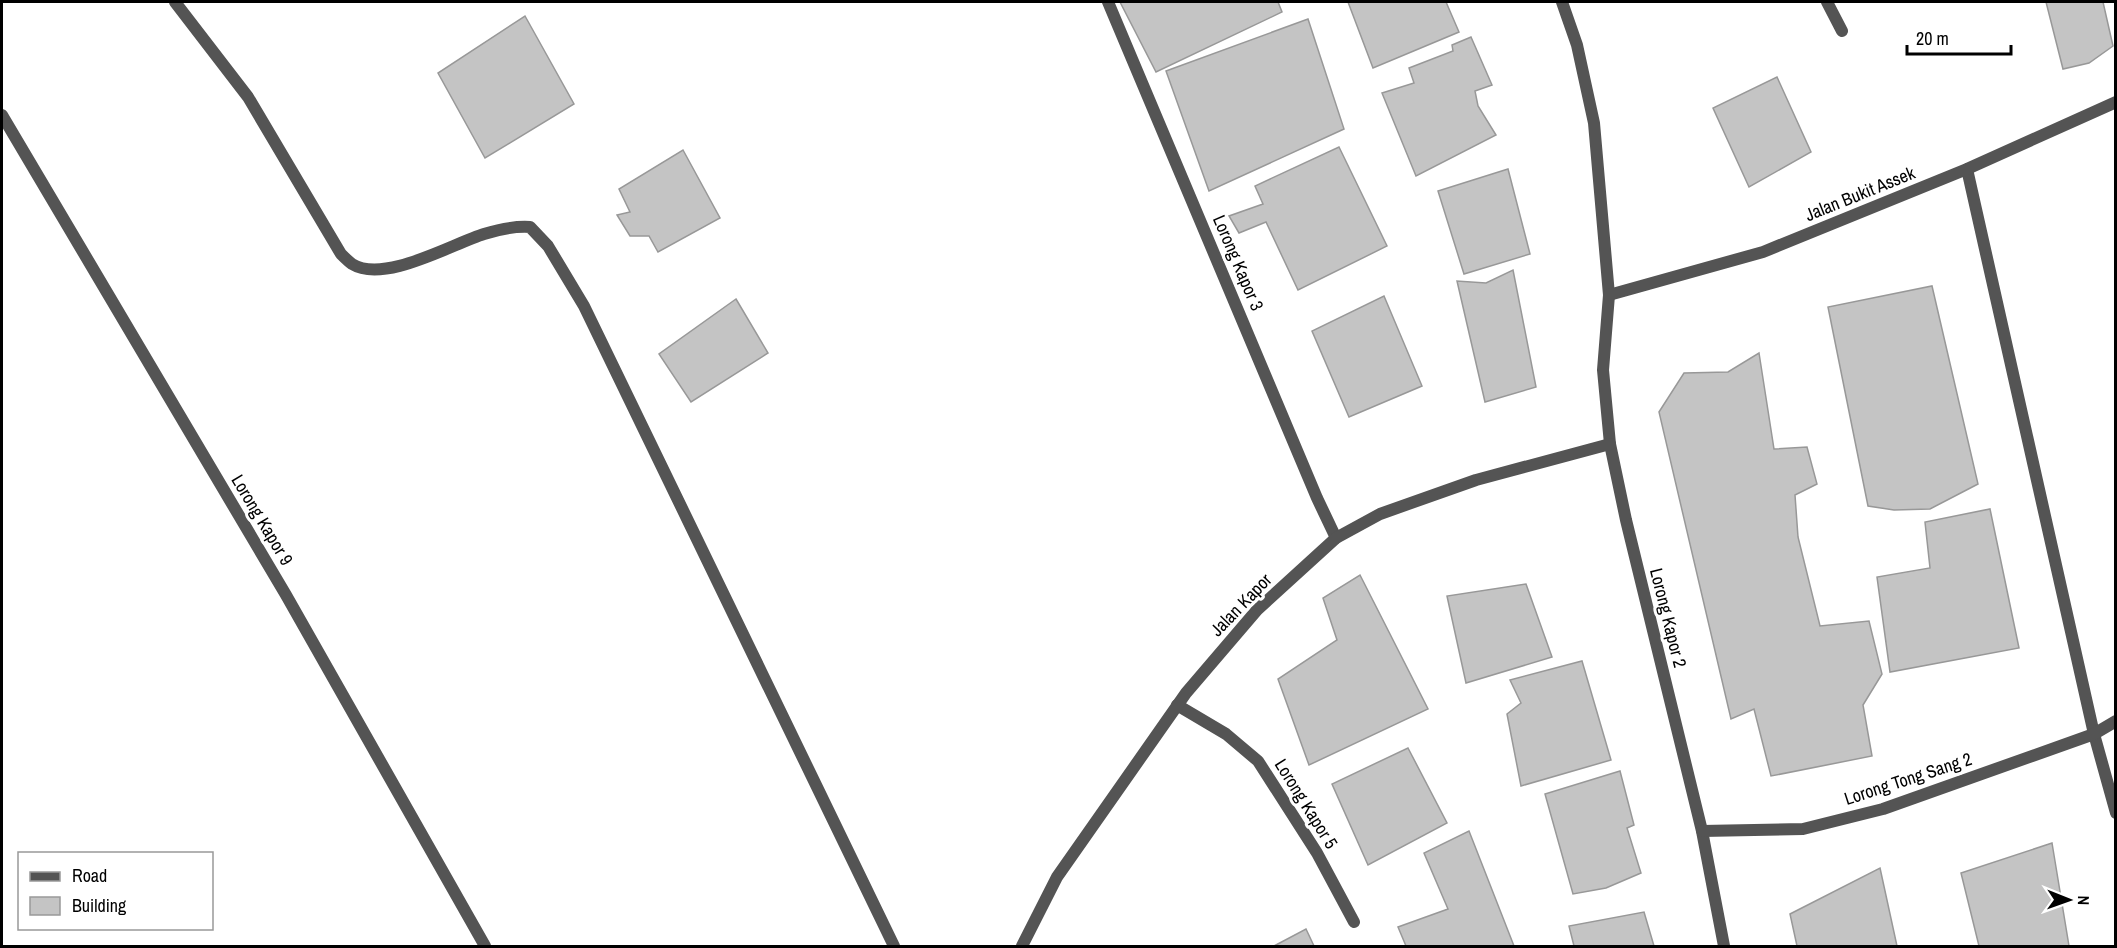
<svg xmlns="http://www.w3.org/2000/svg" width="2117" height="948" font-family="'Archivo Narrow',sans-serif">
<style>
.building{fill:#c4c4c4;stroke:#989898;stroke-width:1.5}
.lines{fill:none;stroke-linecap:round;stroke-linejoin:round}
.minor{stroke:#545454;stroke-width:12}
.labels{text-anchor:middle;stroke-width:6;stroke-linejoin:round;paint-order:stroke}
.street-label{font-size:18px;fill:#000;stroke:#fff}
</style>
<rect width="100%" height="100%" fill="#fff"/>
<g class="building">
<path d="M1120,2H1278L1282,12L1156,72Z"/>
<path d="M1348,2H1446L1459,32L1373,68Z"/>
<path d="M2046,2H2103L2113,46L2089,63L2063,69Z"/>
<path d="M525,16L574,104L485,158L438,73Z"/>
<path d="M1308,19L1344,129L1209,191L1166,71Z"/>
<path d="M1471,37L1492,85L1475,91L1478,106L1496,135L1416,176L1382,93L1414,83L1409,68L1453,51L1452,45Z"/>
<path d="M1777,77L1811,152L1749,187L1713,108Z"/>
<path d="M1339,147L1387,246L1298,290L1266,222L1239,233L1229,216L1263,204L1255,186Z"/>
<path d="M683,150L720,218L658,252L649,236H630L617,215L630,212L619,189Z"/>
<path d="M1508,169L1530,254L1464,274L1438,191Z"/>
<path d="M1513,270L1536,387L1485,402L1457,281L1486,283Z"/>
<path d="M1932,286L1978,484L1930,509L1894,510L1868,506L1828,307Z"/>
<path d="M1384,296L1422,386L1349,417L1312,331Z"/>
<path d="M736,299L768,353L691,402L659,354Z"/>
<path d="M1759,353L1774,449L1807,447L1817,484L1795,495L1798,537L1820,626L1869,621L1882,674L1863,705L1872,756L1771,776L1754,709L1731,719L1659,412L1684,373L1728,372Z"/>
<path d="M1990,509L2019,648L1890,672L1877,577L1930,568L1925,522Z"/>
<path d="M1360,575L1428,709L1309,765L1278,679L1337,640L1323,598Z"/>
<path d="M1526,584L1552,657L1466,683L1447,596Z"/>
<path d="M1582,661L1611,760L1521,786L1507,714L1521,703L1510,680Z"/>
<path d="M1408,748L1447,823L1368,865L1332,784Z"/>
<path d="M1620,771L1634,825L1627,828L1641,873L1606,888L1573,894L1545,794Z"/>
<path d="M1469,831L1514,946H1406L1398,927L1448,909L1424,853Z"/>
<path d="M2052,843L2069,946H1979L1961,873Z"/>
<path d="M1880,868L1897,946H1797L1790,914Z"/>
<path d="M1644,912L1654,946H1574L1569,926Z"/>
<path d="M1306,929L1314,946H1274Z"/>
</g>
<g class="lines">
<g class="minor">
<path d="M175,2L248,97L341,254C344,257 348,261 352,264C384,284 452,244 484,234C500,229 514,226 530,227L548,246L584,306L894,946"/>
<path d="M1108,2L1317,498L1336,538"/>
<path d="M1562,2L1577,45L1594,123L1609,295L1603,370L1610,444L1626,520L1702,831L1724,946"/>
<path d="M1827,2L1842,31"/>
<path d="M2,115L286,595L485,946"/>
<path d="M1967,169L2094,734L2116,813"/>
<path d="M1609,295L1763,252L1967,169L2116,102"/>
<path d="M1177,705L1226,734L1258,761L1317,853L1354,922"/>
<path d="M1702,831L1803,829L1883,809L2094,734L2116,721"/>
<path d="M1022,946L1057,877L1186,693L1257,610L1336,538L1380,514L1476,480L1610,444"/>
</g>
</g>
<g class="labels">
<g class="street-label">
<text transform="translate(1860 194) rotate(-22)" y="6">Jalan Bukit Assek</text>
<text transform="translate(1238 263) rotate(67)" y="6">Lorong Kapor 3</text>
<text transform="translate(262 520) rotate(59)" y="6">Lorong Kapor 9</text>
<text transform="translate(1241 605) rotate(-46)" y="6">Jalan Kapor</text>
<text transform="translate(1668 618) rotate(76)" y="6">Lorong Kapor 2</text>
<text transform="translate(1908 779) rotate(-18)" y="6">Lorong Tong Sang 2</text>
<text transform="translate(1306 804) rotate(58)" y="6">Lorong Kapor 5</text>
</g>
</g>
<rect width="2117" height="948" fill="none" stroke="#000000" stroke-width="6"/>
<rect x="18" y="852" width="195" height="78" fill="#ffffff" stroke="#999999" stroke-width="1.5"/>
<rect x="30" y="872" width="30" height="9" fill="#545454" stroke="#999999" stroke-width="1.5"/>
<text x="72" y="882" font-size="18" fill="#000000">Road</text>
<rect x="30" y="897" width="30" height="18" fill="#c4c4c4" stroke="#999999" stroke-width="1.5"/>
<text x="72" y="912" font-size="18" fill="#000000">Building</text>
<g transform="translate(2069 900) rotate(91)" stroke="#ffffff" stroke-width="4.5" paint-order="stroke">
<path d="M0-4.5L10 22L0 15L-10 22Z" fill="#000000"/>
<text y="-9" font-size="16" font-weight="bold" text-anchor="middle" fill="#000000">N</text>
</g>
<path d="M1907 45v9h104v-9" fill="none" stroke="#000000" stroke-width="3"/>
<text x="1916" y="45" font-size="18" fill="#000000" stroke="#ffffff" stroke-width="4.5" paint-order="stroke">20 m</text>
</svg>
